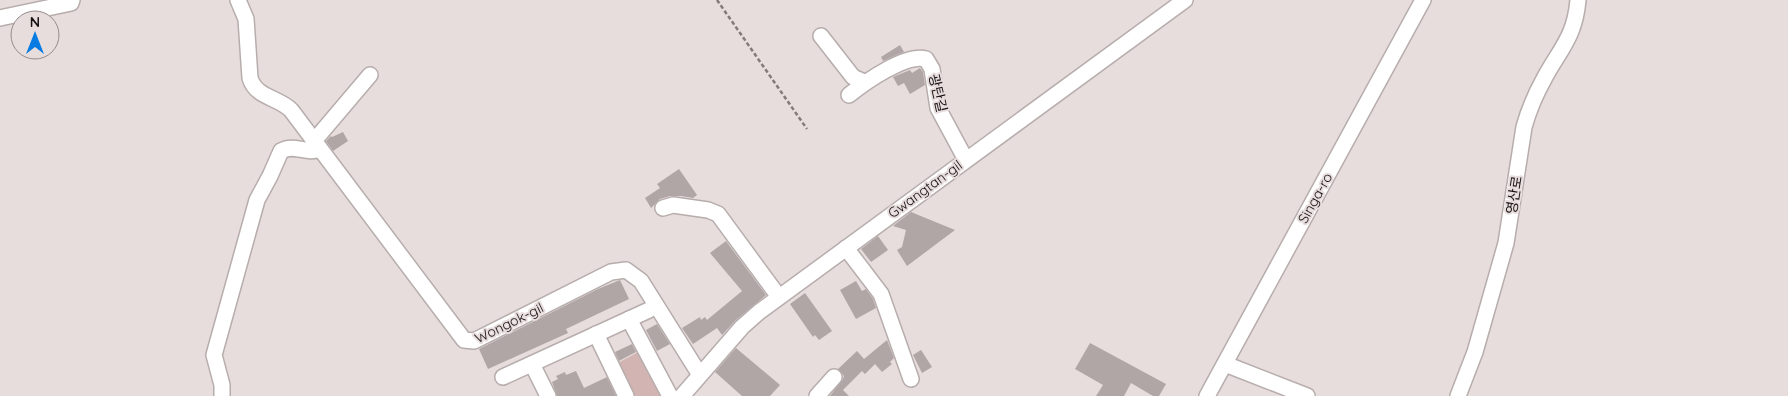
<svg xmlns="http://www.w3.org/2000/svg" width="1788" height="396" font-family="Quicksand,'Noto Sans KR',sans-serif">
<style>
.green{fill:#d2b5b2}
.building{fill:#b0a6a5}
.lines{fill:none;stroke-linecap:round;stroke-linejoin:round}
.minor-casing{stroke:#b7adac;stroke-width:18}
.path{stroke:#827b7a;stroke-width:2.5;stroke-dasharray:4 2.5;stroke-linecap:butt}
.minor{stroke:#fff;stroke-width:15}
.labels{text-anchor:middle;stroke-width:4;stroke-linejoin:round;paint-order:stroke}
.street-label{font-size:14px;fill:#171313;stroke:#e7dddc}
</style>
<rect width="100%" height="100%" fill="#e7dddc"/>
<path class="green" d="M642,350L666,396H630L614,365Z"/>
<g class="building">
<path d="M900,45L904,52L883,61L881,57Z"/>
<path d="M920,68L923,72L925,85L910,94L904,83L898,86L893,77L910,70L912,73Z"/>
<path d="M343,132L348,141L333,151L326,141L331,136L332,137Z"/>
<path d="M679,169L697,195L693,198L681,196H670L660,199L651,208L645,198L660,188L657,184Z"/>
<path d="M911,212L955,230L907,266L897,250L902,247L906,230L893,226Z"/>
<path d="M878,236L888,250L871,262L861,249Z"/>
<path d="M726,241L766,295L736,320L722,335L717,328L693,344L682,328L700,317L701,320L705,317L707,320L742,291L710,253Z"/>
<path d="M620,280L629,299L566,329L568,333L488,369L479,349L598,289Z"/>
<path d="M856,281L862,291L866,289L873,299L876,308L856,319L840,290Z"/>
<path d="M805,293L832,331L819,340L815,335L813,337L790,304Z"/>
<path d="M657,324L670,344L657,351L646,330Z"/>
<path d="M887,340L894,358L890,362L892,364L882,372L875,364L865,374L862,371L843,390L849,396H830L843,379L844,376L838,369L857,351L864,359Z"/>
<path d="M1090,343L1166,384L1159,396H1153L1131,383L1124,396H1096L1103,385L1075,369Z"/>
<path d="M632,344L636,352L619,361L615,352Z"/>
<path d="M736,348L780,385L770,396H742L715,372Z"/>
<path d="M921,350L932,367L922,373L913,355Z"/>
<path d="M576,371L584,388L607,377L616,396H557L552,382L558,379L556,376L565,372L566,375Z"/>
</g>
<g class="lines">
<g class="minor-casing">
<g id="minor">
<path d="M238,0L246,19L250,78C256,98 278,97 291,110L464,340L474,341L611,272L626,270L641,281L700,375"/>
<path d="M0,18L71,3L72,0"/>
<path d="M821,36L853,77L864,82"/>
<path d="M849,95C864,83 906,53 926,59L932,69L938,108L966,160"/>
<path d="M314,141L370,75"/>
<path d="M663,208L673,205L708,210L718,214L779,297"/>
<path d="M846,248L881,294L911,379"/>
<path d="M629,319L670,396"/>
<path d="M596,334L626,396"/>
<path d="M532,364L548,396"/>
<path d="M1225,364L1307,396"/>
<path d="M503,377L649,310"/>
<path d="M222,396V385L214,355L257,200L270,176L281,151C294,143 307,155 320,149"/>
<path d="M682,396L742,327L759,312L1185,0"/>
<path d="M817,396L834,377"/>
<path d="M1207,396L1423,0"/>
<path d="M1458,396L1475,352L1506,243L1524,127C1529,109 1536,93 1545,77C1561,48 1575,36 1578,0"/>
</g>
</g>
<path class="path" d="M717,0L807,129"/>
<use href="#minor" class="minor"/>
</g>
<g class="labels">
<g class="street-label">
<text transform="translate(938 93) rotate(77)" y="5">광탄길</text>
<text transform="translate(925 189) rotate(-36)" y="5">Gwangtan-gil</text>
<text transform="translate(1514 195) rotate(-81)" y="5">영산로</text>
<text transform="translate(1315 198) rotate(-61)" y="5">Singa-ro</text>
<text transform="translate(509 323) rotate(-26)" y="5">Wongok-gil</text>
</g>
</g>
<g transform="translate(35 35)"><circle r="24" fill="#e7dddc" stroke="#948c8c"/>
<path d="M0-4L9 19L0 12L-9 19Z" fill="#067ce3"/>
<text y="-8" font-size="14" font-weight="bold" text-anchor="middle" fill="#171313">N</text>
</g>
</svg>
